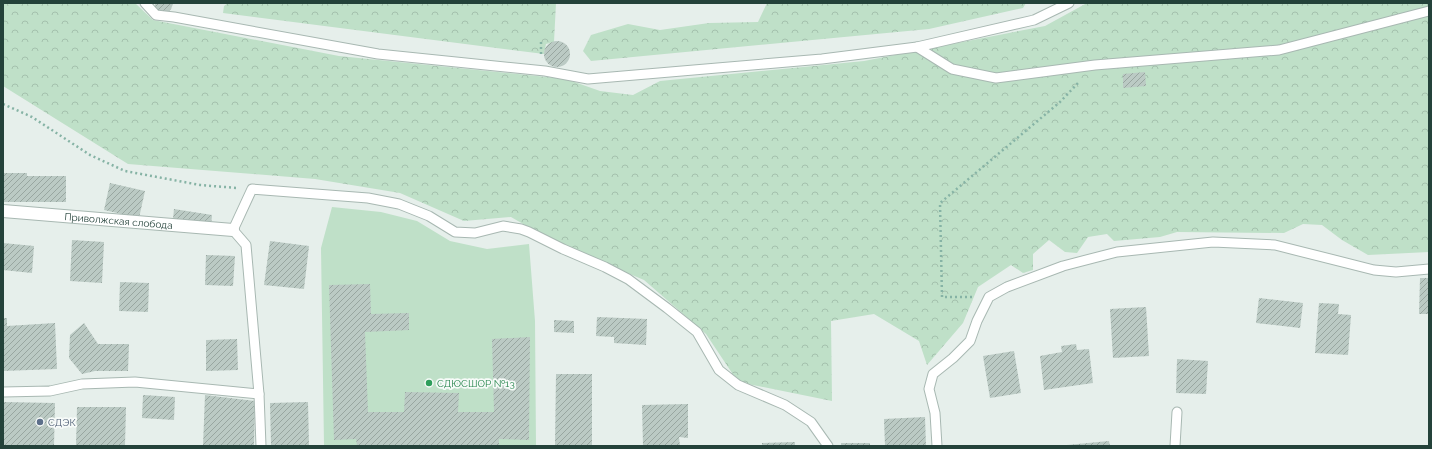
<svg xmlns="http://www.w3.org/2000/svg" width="1432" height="449" font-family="Raleway,sans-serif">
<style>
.grass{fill:#bfe0c8}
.forest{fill:url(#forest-crowns)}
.building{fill:url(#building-hatch)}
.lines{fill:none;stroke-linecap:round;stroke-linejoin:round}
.service-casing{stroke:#a8b8b2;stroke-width:11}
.minor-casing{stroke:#a8b8b2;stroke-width:14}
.path{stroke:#86b3a5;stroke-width:2.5;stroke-dasharray:2 3;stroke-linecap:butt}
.service{stroke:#fff;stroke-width:9}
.minor{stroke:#fff;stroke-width:12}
.leisure-dot{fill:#2e9e5b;stroke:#f7fbf9;stroke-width:1.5}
.service-dot{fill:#5c6f8a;stroke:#f7fbf9;stroke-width:1.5}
.labels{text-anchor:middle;stroke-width:3.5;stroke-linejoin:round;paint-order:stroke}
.street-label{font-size:10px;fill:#24423a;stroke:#f7fbf9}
.leisure-label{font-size:10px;fill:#27864d;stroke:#f7fbf9;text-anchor:start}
.service-label{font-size:10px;fill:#4e5e75;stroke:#f7fbf9;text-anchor:start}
</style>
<defs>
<pattern id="forest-crowns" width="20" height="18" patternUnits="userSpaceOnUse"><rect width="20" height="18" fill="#bfe0c8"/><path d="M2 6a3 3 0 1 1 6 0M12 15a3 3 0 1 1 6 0" fill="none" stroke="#a4c1ad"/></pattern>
<pattern id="building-hatch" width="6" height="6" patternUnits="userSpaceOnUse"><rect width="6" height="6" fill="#bbcac4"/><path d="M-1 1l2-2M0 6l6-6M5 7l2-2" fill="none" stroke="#98a6a0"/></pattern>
</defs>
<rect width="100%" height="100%" fill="#e6efeb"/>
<path class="grass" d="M332,207L381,212L417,221L450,241L487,249L529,244L535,321L536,446H326L324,445L321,248Z"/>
<g class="forest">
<path d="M3,3H135L153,20L339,56L566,79L600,91L633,95L660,81L864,61L1045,26L1087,3H1429V252L1368,255L1342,240L1322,225L1303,224L1284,233L1177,232L1160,237L1114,241L1107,234L1088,237L1077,253L1065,252L1049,240L1033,254V270L1023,273L1011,265L978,287L963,323L927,365L919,341L874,314L831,321L832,401L738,382L706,334L644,280L556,243L511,217L464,221L400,193L315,179L128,164L3,86Z"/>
<path d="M228,3H556L554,42L546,44L544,54L223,13L224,6Z"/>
<path d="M767,3H1026L1023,8L929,29L591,61L583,51L591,35L628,24L660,30L709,23L758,22Z"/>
</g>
<g class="building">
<path d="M155,3H173V4L171,9L167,13H160L155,8Z"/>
<circle cx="557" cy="54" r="13"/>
<path d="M1145,72L1146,86L1123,88V74Z"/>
<path d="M3,173H27V176H66V202H3Z"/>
<path d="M110,183L145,191L139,218L104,210Z"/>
<path d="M174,209L212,215L211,226L173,219Z"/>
<path d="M72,240L104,242L102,283L70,281Z"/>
<path d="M270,241L309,246L304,289L264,285Z"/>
<path d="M3,243L34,246L32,273L3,270Z"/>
<path d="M206,255L235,256L233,286L205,285Z"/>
<path d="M1420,278H1429V314H1419Z"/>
<path d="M120,282L149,283L148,312L119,311Z"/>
<path d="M370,284L371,314L409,313V330L365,332L368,412H404L405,392L459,393L458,412H494L492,339L530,337L529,440L499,439V446H357L356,439L334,440L329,285Z"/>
<path d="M1259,298L1303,303L1300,328L1256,323Z"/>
<path d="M1319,303L1339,304L1338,314L1351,315L1348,355L1315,353Z"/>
<path d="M1146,307L1149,356L1113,358L1110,309Z"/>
<path d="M597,317L647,319L646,345L614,343V337L596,336Z"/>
<path d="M3,318H7V326L55,323L57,369L3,371Z"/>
<path d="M554,320L574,321V333L554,332Z"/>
<path d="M84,323L98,344H129L128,371H95L82,374L69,358L70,335Z"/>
<path d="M237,339L238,370L206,371V340Z"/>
<path d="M1076,344L1077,350L1089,349L1093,383L1044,390L1040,356L1062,352L1061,346Z"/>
<path d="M1014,351L1021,393L990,398L983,356Z"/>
<path d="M1177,359L1208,361L1206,394L1176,393Z"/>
<path d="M556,374H592V446H555Z"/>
<path d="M143,395L175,397L174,420L142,418Z"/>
<path d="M205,395L255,401L254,446H203Z"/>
<path d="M3,402L55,403L54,446H3Z"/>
<path d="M308,402L309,446H271L270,403Z"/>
<path d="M688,404V438L679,437L680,446H643L642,405Z"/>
<path d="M77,407H126L125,446H76Z"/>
<path d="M925,417L926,446H885L884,419Z"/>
<path d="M1109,441L1110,446H1067V445Z"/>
<path d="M795,442V446H762V443Z"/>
<rect x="841" y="443" width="29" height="3"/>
</g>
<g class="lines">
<g class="service-casing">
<g id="service">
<path d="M145,3L156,15L174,17L378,54L545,71L588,79L822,59L917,47L1034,20L1069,3"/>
<path d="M917,47L952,69L996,78L1095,65L1279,50L1429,11"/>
<path d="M3,392L50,391L82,384L135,382L259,394"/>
<path d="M261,446L259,394L246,245L233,230L252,189L368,198L399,204L429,216L455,232L475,233L503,226L521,229L529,232L563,249L605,267L628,279L667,308L697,332L719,370L738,385L785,405L811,422L828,446"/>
<path d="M937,446L935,413L929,389L933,374L953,358L970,341L977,321L989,297L1007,287L1063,266L1117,252L1213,242L1275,245L1374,270L1396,272L1429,269"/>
<path d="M1175,446L1177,412"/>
</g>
</g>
<g class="minor-casing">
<g id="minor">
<path id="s1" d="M3,211L233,230"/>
</g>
</g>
<g class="path">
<path d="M541,42V56"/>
<path d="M3,104L32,117L90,155L125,171L200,185L237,188"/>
<path d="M972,297H942L940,203L1060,102L1078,83"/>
</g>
<use href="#service" class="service"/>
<use href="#minor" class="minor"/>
</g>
<circle class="leisure-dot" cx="429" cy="383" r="4"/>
<circle class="service-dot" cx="40" cy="422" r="4"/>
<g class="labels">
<g class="street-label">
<text dy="4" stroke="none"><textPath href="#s1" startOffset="116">Приволжская слобода</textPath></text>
</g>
<g class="leisure-label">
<text x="437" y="387">СДЮСШОР №13</text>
</g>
<g class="service-label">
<text x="48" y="426">СДЭК</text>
</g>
</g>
<rect width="1432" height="449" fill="none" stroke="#24423a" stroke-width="8"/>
</svg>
